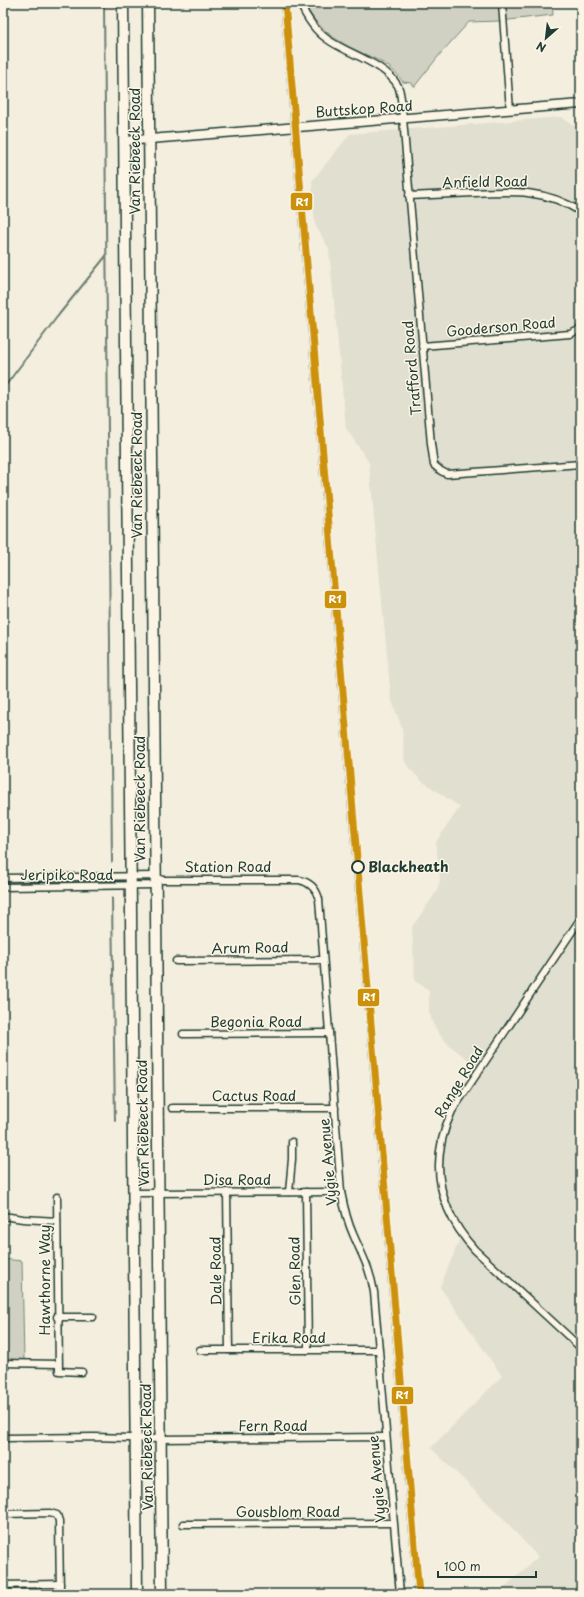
<svg xmlns="http://www.w3.org/2000/svg" width="584" height="1597" font-family="'Playpen Sans',sans-serif">
<style>
.built{fill:#e1dfd0}
.green{fill:#d0d1c2;stroke:#78877b}
.lines{fill:none;stroke-linecap:round;stroke-linejoin:round}
.stream{stroke:#6c7d72;stroke-width:2}
.minor-casing{stroke:#1f3d34;stroke-width:9}
.tertiary-casing{stroke:#1f3d34;stroke-width:11}
.primary-casing{stroke:#1f3d34;stroke-width:13}
.minor{stroke:#fcf5e5;stroke-width:6}
.tertiary{stroke:#fcf5e5;stroke-width:8}
.primary{stroke:#fcf5e5;stroke-width:10}
.rail{stroke:#1f3d34;stroke-width:2}
.rail-1-casing{stroke:#fcf5e5;stroke-width:10}
.rail-1{stroke:#cc910a;stroke-width:7}
.stop-dot{fill:#fcf5e5;stroke:#1f3d34;stroke-width:2}
.labels{text-anchor:middle;stroke-width:3;stroke-linejoin:round;paint-order:stroke}
.street-label{font-size:14px;fill:#1f3d34;stroke:#fcf5e5}
.stop-label{font-size:14px;font-weight:bold;fill:#1f3d34;stroke:#fcf5e5;text-anchor:start}
.line-badge{stroke:#fcf5e5;stroke-width:1.5}
.badge-label{font-size:11px;text-anchor:middle;font-weight:bold;fill:#fff}
</style>
<rect width="100%" height="100%" fill="#f3eede"/>
<filter id="ink" filterUnits="userSpaceOnUse"><feTurbulence type="fractalNoise" baseFrequency=".025" numOctaves="2"/><feDisplacementMap in="SourceGraphic" scale="8" xChannelSelector="R" yChannelSelector="G"/><feConvolveMatrix kernelMatrix="1 2 1 2 8 2 1 2 1" color-interpolation-filters="sRGB"/></filter>
<g filter="url(#ink)">
<path class="built" d="M561,117L581,131V1594H497L538,1557L501,1516L431,1448L502,1376L440,1287L461,1236L455,1228L438,1171L451,1111L477,1066L449,1045L440,1035L433,1024L429,1011V990L415,981L412,927L437,891L440,880L436,842L460,807L422,781L413,772L405,762L402,728L391,698L369,463L346,428L329,249L315,224L312,181L350,134Z"/>
<g class="green">
<path d="M305,3H552L553,15L500,21L469,22L441,53L414,87L412,83L403,82C389,62 376,60 356,50C335,40 314,26 305,3Z"/>
<path d="M3,1259L22,1261L24,1361H3Z"/>
</g>
<g class="lines">
<g class="stream">
<path d="M104,3L112,862"/>
<path d="M3,389L57,317L106,256"/>
<path d="M112,898L115,1121"/>
</g>
<g class="minor-casing">
<g id="minor">
<path d="M300,3C306,17 314,30 327,39C347,54 385,63 398,86C401,92 401,101 402,107L431,444L434,465L441,471L447,474L581,464"/>
<path d="M502,3L510,110"/>
<path d="M409,196C430,195 452,194 474,193C512,191 547,189 581,212"/>
<path d="M422,346L570,334L581,329"/>
<path d="M3,878L155,876L162,880H299C310,882 316,888 319,899L341,1192C344,1207 347,1221 353,1234C362,1255 370,1268 374,1292L400,1594"/>
<path d="M3,887L155,885L157,884"/>
<path d="M581,918L452,1111C428,1163 438,1209 475,1250L581,1348"/>
<path d="M176,961L323,960"/>
<path d="M183,1034L329,1033"/>
<path d="M172,1108H335"/>
<path d="M227,1192L229,1350"/>
<path d="M289,1192L292,1159V1142"/>
<path d="M306,1192L308,1350"/>
<path d="M134,1193L341,1192"/>
<path d="M57,1197L59,1371L82,1372"/>
<path d="M3,1216L23,1219L57,1221"/>
<path d="M57,1317H93"/>
<path d="M200,1350H378"/>
<path d="M3,1363L58,1364"/>
<path d="M3,1438L95,1437L160,1439L385,1437"/>
<path d="M3,1514L50,1513L57,1515L59,1521L60,1594"/>
<path d="M183,1524L393,1523"/>
<path d="M3,1585L60,1584"/>
</g>
</g>
<g class="tertiary-casing">
<path id="tertiary" d="M125,141L581,104"/>
</g>
<g class="primary-casing">
<g id="primary">
<path d="M123,3L137,1594"/>
<path d="M148,3L162,1594"/>
</g>
</g>
<use href="#minor" class="minor"/>
<use href="#tertiary" class="tertiary"/>
<use href="#primary" class="primary"/>
<path class="rail" d="M281,3L415,1594"/>
<g class="rail-1-casing">
<path id="rail-1" d="M285,3L419,1594"/>
</g>
<use href="#rail-1" class="rail-1"/>
</g>
</g>
<circle class="stop-dot" cx="358" cy="867" r="6"/>
<g class="labels">
<g class="street-label">
<text transform="translate(364 109) rotate(-4)" y="5">Buttskop Road</text>
<text transform="translate(135 151) rotate(-90)" y="5">Van Riebeeck Road</text>
<text transform="translate(485 182) rotate(-1)" y="5">Anfield Road</text>
<text transform="translate(501 327) rotate(-5)" y="5">Gooderson Road</text>
<text transform="translate(412 368) rotate(-95)" y="5">Trafford Road</text>
<text transform="translate(137 475) rotate(-90)" y="5">Van Riebeeck Road</text>
<text transform="translate(140 799) rotate(-90)" y="5">Van Riebeeck Road</text>
<text x="228" y="872">Station Road</text>
<text x="67" y="880">Jeripiko Road</text>
<text transform="translate(250 948) rotate(-1)" y="5">Arum Road</text>
<text x="256" y="1027">Begonia Road</text>
<text transform="translate(459 1082) rotate(-59)" y="5">Range Road</text>
<text x="254" y="1101">Cactus Road</text>
<text transform="translate(143 1123) rotate(-91)" y="5">Van Riebeeck Road</text>
<text transform="translate(328 1162) rotate(-95)" y="5">Vygie Avenue</text>
<text x="237" y="1185">Disa Road</text>
<text transform="translate(216 1271) rotate(-91)" y="5">Dale Road</text>
<text transform="translate(295 1271) rotate(-91)" y="5">Glen Road</text>
<text transform="translate(45 1280) rotate(-90)" y="5">Hawthorne Way</text>
<text x="289" y="1343">Erika Road</text>
<text x="273" y="1431">Fern Road</text>
<text transform="translate(147 1447) rotate(-91)" y="5">Van Riebeeck Road</text>
<text transform="translate(377 1479) rotate(-95)" y="5">Vygie Avenue</text>
<text x="288" y="1517">Gousblom Road</text>
</g>
<g class="stop-label">
<text x="368" y="872">Blackheath</text>
</g>
</g>
<g class="line-badge">
<rect x="290" y="192" width="23" height="19" rx="4" fill="#cc910a"/>
<rect x="324" y="590" width="23" height="19" rx="4" fill="#cc910a"/>
<rect x="357" y="988" width="23" height="19" rx="4" fill="#cc910a"/>
<rect x="391" y="1386" width="23" height="19" rx="4" fill="#cc910a"/>
</g>
<g class="badge-label">
<text x="302" y="206">R1</text>
<text x="335" y="603">R1</text>
<text x="369" y="1001">R1</text>
<text x="402" y="1399">R1</text>
</g>
<rect width="584" height="1597" fill="none" stroke="#fcf5e5" stroke-width="16"/>
<rect x="8" y="8" width="568" height="1581" fill="none" stroke="#1f3d34" stroke-width="1.5" filter="url(#ink)"/>
<g transform="translate(546 38) rotate(208)" stroke="#fcf5e5" stroke-width="3" paint-order="stroke">
<path d="M0-3L7 15L0 10L-7 15Z" fill="#1f3d34"/>
<text y="-6" font-size="11" font-weight="bold" text-anchor="middle" fill="#1f3d34">N</text>
</g>
<path d="M438 1571v6h98v-6" fill="none" stroke="#1f3d34" stroke-width="2"/>
<text x="444" y="1571" font-size="12" fill="#1f3d34" stroke="#fcf5e5" stroke-width="3" paint-order="stroke">100 m</text>
</svg>
